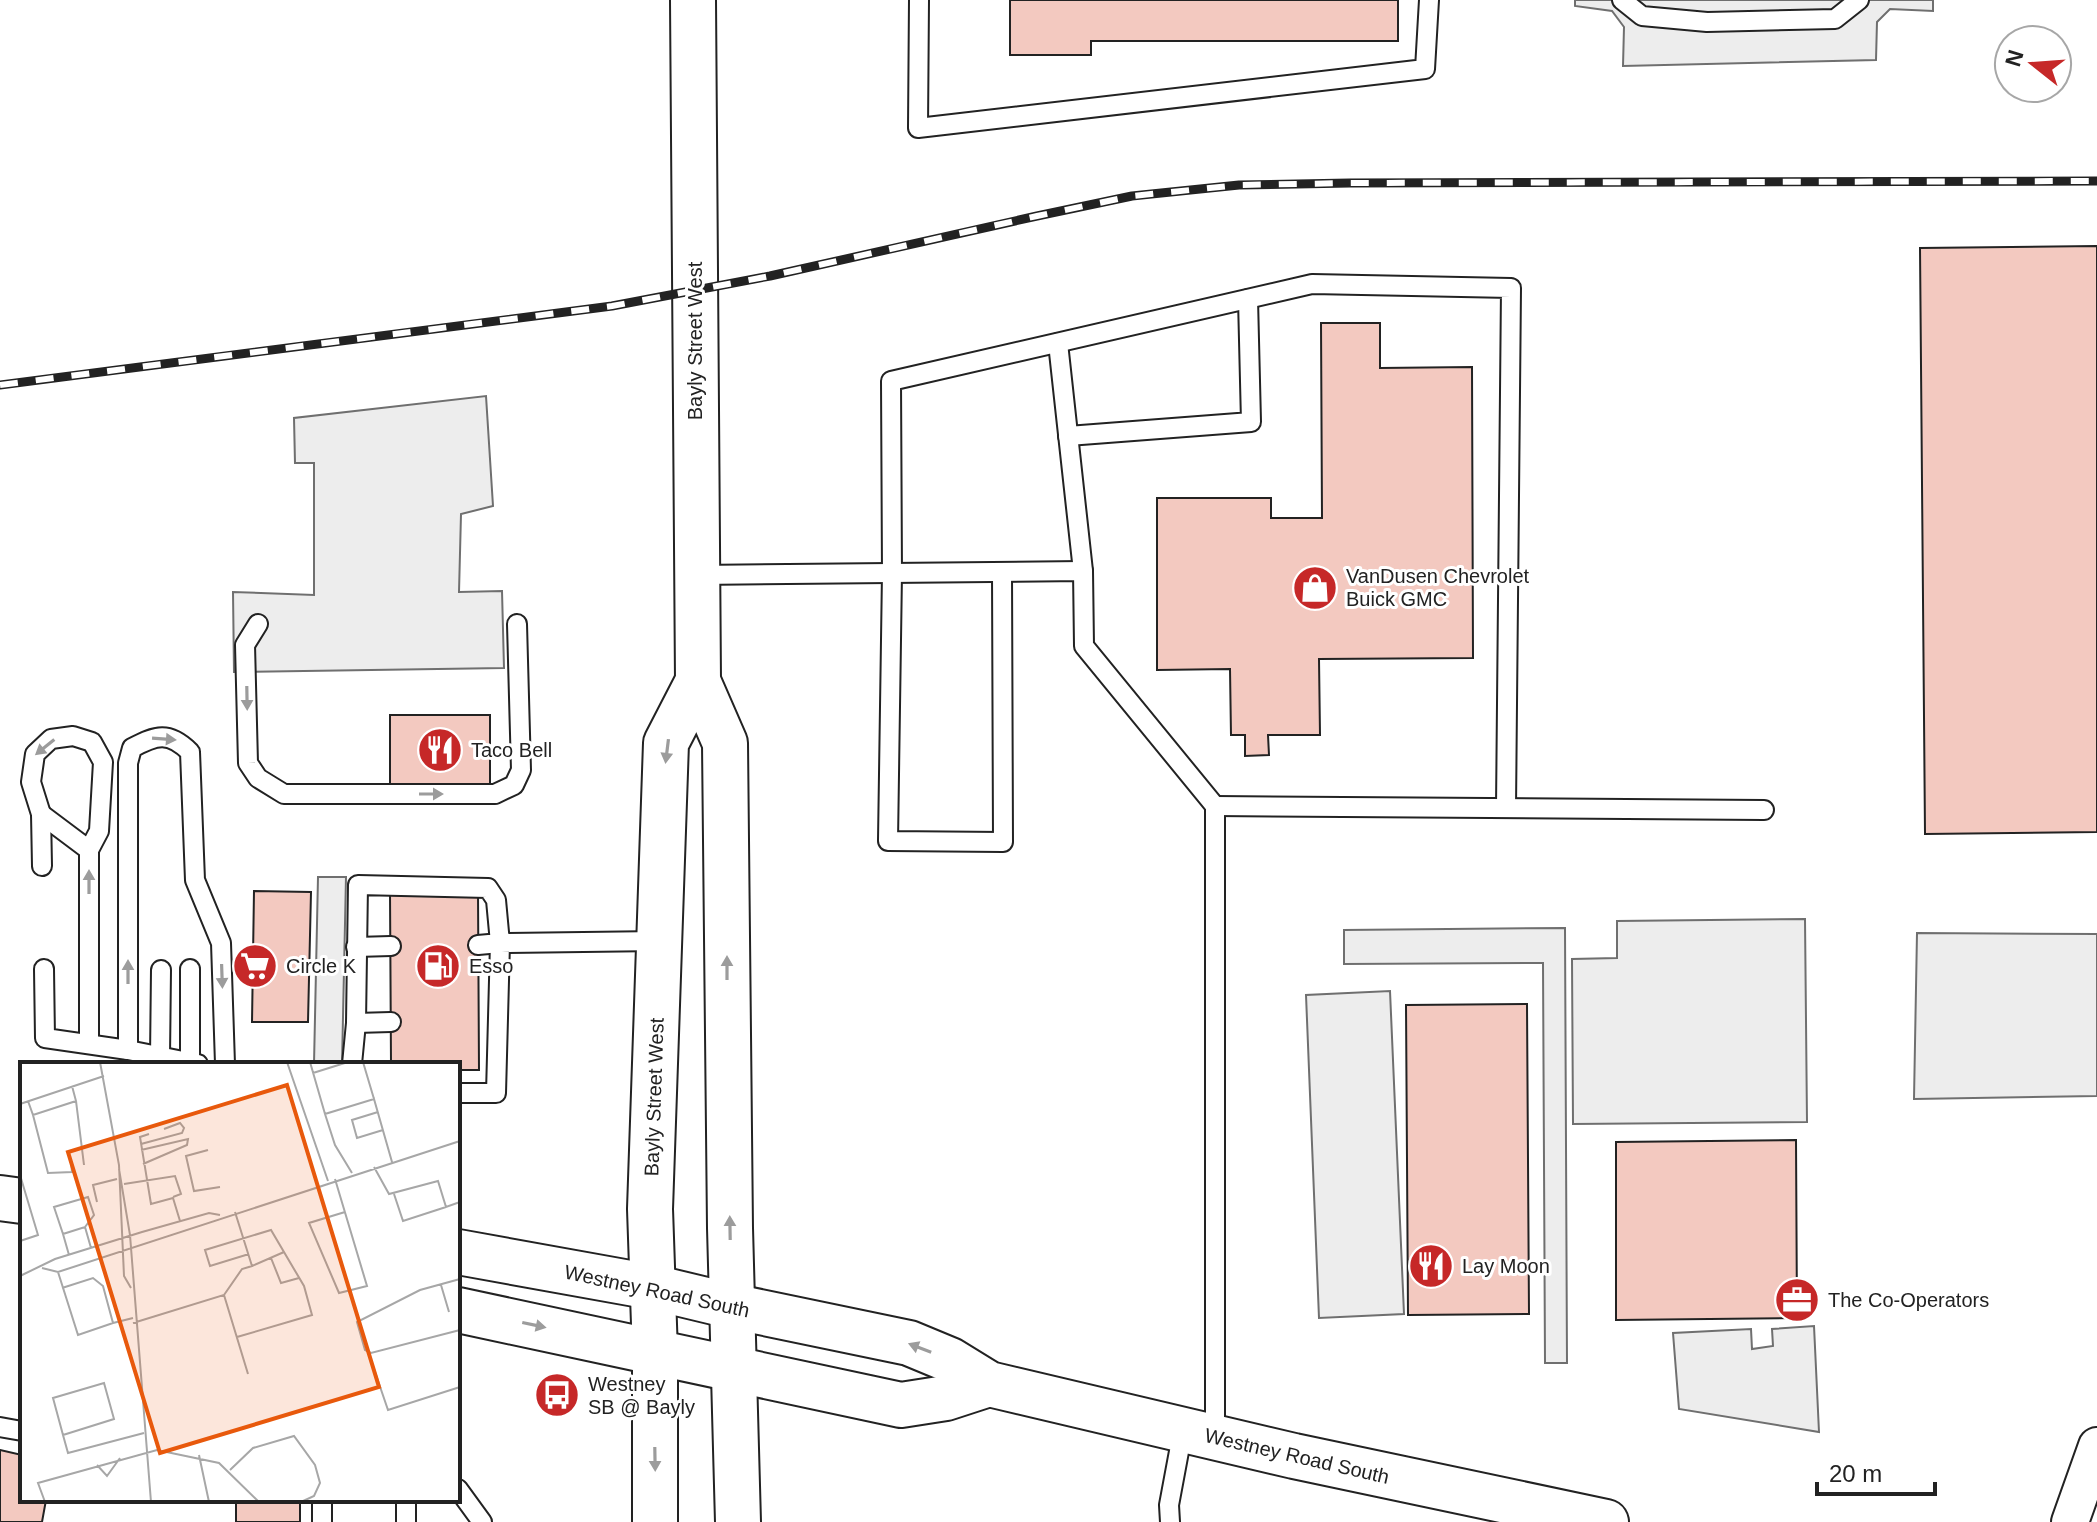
<svg xmlns="http://www.w3.org/2000/svg" width="2097" height="1522" font-family="Arial,sans-serif">
<style>
.parking{fill:#ededed;stroke:#6f6f6f;stroke-width:2}
.building{fill:#f3c9c0;stroke:#222;stroke-width:2}
.lines{fill:none;stroke-linecap:round;stroke-linejoin:round}
.service-casing{stroke:#222;stroke-width:22}
.minor-casing{stroke:#222;stroke-width:40}
.secondary-casing{stroke:#222;stroke-width:48}
.service{stroke:#fff;stroke-width:18}
.minor{stroke:#fff;stroke-width:36}
.secondary{stroke:#fff;stroke-width:44}
.rail-casing{stroke:#222;stroke-width:9}
.rail{stroke:#fff;stroke-width:6;stroke-dasharray:18;stroke-linecap:butt}
.oneway{fill:#9c9c9c}
.labels{text-anchor:middle;stroke-width:6;stroke-linejoin:round;paint-order:stroke}
.street-label{font-size:20px;fill:#222;stroke:#fff}
.poi-label{font-size:20px;fill:#222;stroke:#fff;text-anchor:start}
.inset-road{fill:none;stroke:#a7a7a7;stroke-width:2}
.view{fill:#e8590c;fill-opacity:0.15;stroke:#e8590c;stroke-width:4}
.inset-edge{fill:none;stroke:#222;stroke-width:4}
</style>
<rect width="100%" height="100%" fill="#fff"/>
<g class="parking">
<path d="M1575,0H1933V11L1890,9L1877,22L1876,60L1623,66L1624,27L1612,11L1575,6Z"/>
<path d="M486,396L493,506L461,514L459,592L502,591L504,668L234,672L233,592L314,595V463H295L294,418Z"/>
<path d="M318,877H346L342,1064H314Z"/>
<path d="M1805,919L1807,1122L1573,1124L1572,959L1617,958V921Z"/>
<path d="M1565,928L1567,1363H1545L1543,963L1344,964V930Z"/>
<path d="M1917,933L2097,934V1096L1914,1099Z"/>
<path d="M1390,991L1404,1314L1319,1318L1306,995Z"/>
<path d="M1814,1326L1819,1432L1679,1409L1673,1333L1751,1329L1752,1349L1773,1346L1772,1329Z"/>
</g>
<g class="building">
<path d="M1010,0H1398V41H1091V55H1010Z"/>
<path d="M2097,246V832L1925,834L1920,248Z"/>
<path d="M1321,323H1380V368L1472,367L1473,658L1319,659L1320,735H1268L1269,755L1245,756V735H1231L1230,669L1157,670V498H1271V518H1322Z"/>
<path d="M390,715H490V784L390,785Z"/>
<path d="M254,891L311,892L308,1022H252Z"/>
<path d="M478,892L479,1070H458V1064H391L390,893Z"/>
<path d="M1527,1004L1529,1314L1408,1315L1406,1005Z"/>
<path d="M1796,1140L1797,1318L1616,1320V1142Z"/>
<path d="M0,1450L22,1455V1500H46L42,1522H0Z"/>
<rect x="236" y="1500" width="64" height="22"/>
</g>
<g class="lines">
<g class="service-casing">
<g id="service">
<path d="M919,0L918,128L1425,69L1429,0"/>
<path d="M1622,0L1642,16L1707,22L1835,19L1859,0"/>
<path d="M1058,343L1083,571"/>
<path d="M1068,436L1251,422L1248,299"/>
<path d="M1002,572L1003,842L888,841L892,573L891,381L1312,284L1511,288L1506,808"/>
<path d="M697,575L1083,571L1084,646L1215,806V1439"/>
<path d="M258,624L245,645L248,763L258,778L284,794H495L514,785L521,770L517,624"/>
<path d="M1215,806L1764,810"/>
<path d="M41,814L89,850"/>
<path d="M42,866L41,814L31,782L35,754L51,739L73,736L92,742L103,762L99,831L89,850V1044"/>
<path d="M356,947L391,946"/>
<path d="M44,969L45,1038L128,1050L198,1064"/>
<path d="M356,1023L391,1022"/>
<path d="M128,1050V763L132,748C156,735 169,731 190,752L195,880L221,943L225,1064"/>
<path d="M160,1057L161,970"/>
<path d="M190,1062V969"/>
<path d="M352,1064L356,1023L358,885L488,888L496,900L500,943L478,945"/>
<path d="M458,1093H496L500,943L659,941"/>
<path d="M0,1427L22,1431"/>
<path d="M458,1489L482,1522"/>
<path d="M322,1522V1500"/>
<path d="M406,1522V1500"/>
<path d="M1170,1522L1169,1505L1183,1430"/>
</g>
</g>
<g class="minor-casing">
<path id="minor" d="M2070,1522L2097,1446"/>
</g>
<g class="secondary-casing">
<g id="secondary">
<path d="M693,0L698,681L725,743L730,1228L738,1522"/>
<path d="M0,1198L22,1201"/>
<path d="M458,1252L652,1287L731,1306L909,1343L950,1360L989,1384L1294,1456L1606,1522"/>
<path d="M458,1310L901,1405L946,1398L989,1384"/>
<path d="M655,1522V1353L650,1209L666,743L698,681"/>
</g>
</g>
<use href="#service" class="service"/>
<use href="#minor" class="minor"/>
<use href="#secondary" class="secondary"/>
<g class="rail-casing">
<path id="rail" d="M0,385L612,306L770,276L1037,216L1132,196L1239,185L1350,183L2097,181"/>
</g>
<use href="#rail" class="rail"/>
</g>
<defs><path id="oneway-solid" d="M-6-.8H1V-3.2L6.5 0L1 3.2V.8H-6Z" transform="scale(2)"/></defs>
<g class="oneway">
<use href="#oneway-solid" transform="translate(247 698) rotate(89)"/>
<use href="#oneway-solid" transform="translate(164 739) rotate(4)"/>
<use href="#oneway-solid" transform="translate(45 747) rotate(141)"/>
<use href="#oneway-solid" transform="translate(667 751) rotate(97)"/>
<use href="#oneway-solid" transform="translate(431 794)"/>
<use href="#oneway-solid" transform="translate(89 882) rotate(-90)"/>
<use href="#oneway-solid" transform="translate(727 968) rotate(-90)"/>
<use href="#oneway-solid" transform="translate(128 972) rotate(-90)"/>
<use href="#oneway-solid" transform="translate(222 976) rotate(88)"/>
<use href="#oneway-solid" transform="translate(730 1228) rotate(-91)"/>
<use href="#oneway-solid" transform="translate(534 1325) rotate(12)"/>
<use href="#oneway-solid" transform="translate(920 1348) rotate(-159)"/>
<use href="#oneway-solid" transform="translate(655 1459) rotate(89)"/>
</g>
<defs>
<g id="shop-disc" transform="scale(2.3)"><circle r="9.5" fill="#c62828" stroke="#fff"/><path d="M-5-2.5h2.3a2.7 3.5 0 0 1 5.4 0H5L5.5 6h-11ZM-1.5-2.5h3a1.5 2.3 0 0 0-3 0Z" fill="#fff"/></g>
<g id="restaurant-disc" transform="scale(2.3)"><circle r="9.5" fill="#c62828" stroke="#fff"/><path d="M-5-6h1v4h1v-4h1v4h1v-4h1v5L-1.5 .5V6h-2V.5L-5-1ZM5-6V6H3V1.5H1.5Q1.5-4 5-6Z" fill="#fff"/></g>
<g id="supermarket-disc" transform="scale(2.3)"><circle r="9.5" fill="#c62828" stroke="#fff"/><path d="M-6-5.5h2.5l.6 2H6L4.5 2H-2.5L-4.4-4H-6ZM-1.5 3.2a1.3 1.3 0 1 0 .1 0ZM3 3.2a1.3 1.3 0 1 0 .1 0Z" fill="#fff"/></g>
<g id="fuel-disc" transform="scale(2.3)"><circle r="9.5" fill="#c62828" stroke="#fff"/><path d="M-5.5-6h7V0h2V4h1.3V-2.5L3-4.5l.8-.8L6-3V5H2.5V1h-1V6h-7ZM-4.2-4.7v3.2H.2V-4.7Z" fill="#fff"/></g>
<g id="office-disc" transform="scale(2.3)"><circle r="9.5" fill="#c62828" stroke="#fff"/><path d="M-6-3h4V-5.5h4V-3h4V5H-6ZM-1-4.5V-3h2v-1.5ZM-6 0V1H6V0Z" fill="#fff"/></g>
<g id="bus-disc" transform="scale(2.3)"><circle r="9.5" fill="#c62828" stroke="#fff"/><path d="M-5-6H5V4H4V6H2V4H-2V6H-4V4H-5ZM-3.5-4V0h7V-4ZM-3.5 1.2v1.5H-2V1.2ZM2 1.2v1.5H3.5V1.2Z" fill="#fff"/></g>
</defs>
<g fill-rule="evenodd">
<use href="#shop-disc" x="1315" y="588"/>
<use href="#restaurant-disc" x="440" y="750"/>
<use href="#supermarket-disc" x="255" y="966"/>
<use href="#fuel-disc" x="438" y="966"/>
<use href="#restaurant-disc" x="1431" y="1266"/>
<use href="#office-disc" x="1797" y="1300"/>
<use href="#bus-disc" x="557" y="1395"/>
</g>
<g class="labels">
<g class="street-label">
<text transform="translate(695 341) rotate(-90)" y="7">Bayly Street West</text>
<text transform="translate(654 1097) rotate(-88)" y="7">Bayly Street West</text>
<text transform="translate(657 1291) rotate(12)" y="7">Westney Road South</text>
<text transform="translate(1297 1456) rotate(13)" y="7">Westney Road South</text>
</g>
<g class="poi-label">
<text x="1346" y="583">VanDusen Chevrolet<tspan x="1346" dy="23">Buick GMC</tspan></text>
<text x="471" y="757">Taco Bell</text>
<text x="286" y="973">Circle K</text>
<text x="469" y="973">Esso</text>
<text x="1462" y="1273">Lay Moon</text>
<text x="1828" y="1307">The Co-Operators</text>
<text x="588" y="1391">Westney<tspan x="588" dy="23">SB @ Bayly</tspan></text>
</g>
</g>
<g transform="translate(20 1062)">
<rect width="440" height="440" fill="#fff"/>
<path class="inset-road" d="M80,0L99,103L104,214L111,226M267,0L308,119M290,0L305,52M343,0L354,37M293,11L328,0M8,39L13,53L56,39L52,24M56,39L64,103M0,42L84,14M358,50L332,58L337,76L363,68M13,53L28,111L52,110L51,100M129,72L120,75L131,142L153,136L160,159M121,82L162,71L164,66L160,61L144,67M121,88L168,77L167,83L123,102M188,88L166,94L174,129L200,125M354,105L369,132L418,119L426,145L440,140M99,107L110,173L131,440M332,111L315,83L305,52L354,37L372,100M0,113L18,173L0,179M315,117L347,224L319,231L289,161L325,150M104,122L155,114L161,132L153,135M374,132L383,159L426,145M77,140L73,123L97,117M43,172L34,145L68,135L74,153L65,165M49,193L43,172L65,165L71,186M251,196L261,221L279,216M232,204L264,190M22,206L38,210L440,79M38,210L58,273L93,261M0,214L35,197L122,170L189,151L200,153M440,217L400,228L337,260L345,288L351,291L440,268M421,223L429,250M42,226L73,216L83,224L93,261L113,256M204,233L228,312M113,261L204,233L222,207L232,204L215,150M217,275L292,253L284,224L251,168L185,188L190,204L229,192M354,307L368,348L440,325M43,373L94,357L84,321L33,336L43,373L48,391L124,371M179,393L189,440M77,403L87,414L100,396M210,408L233,386L274,374L295,403L300,421L294,434L281,440M25,440L18,421L137,388L199,401L239,440"/>
<path class="view" d="M267,23L359,325L140,391L48,90Z"/>
<rect width="440" height="440" class="inset-edge"/>
</g>
<g transform="translate(2033 64) rotate(287)"><circle r="38" fill="#ffffff" stroke="#a7a7a7" stroke-width="2"/>
<path d="M0-6L14 30L0 20L-14 30Z" fill="#c62828"/>
<text y="-12" font-size="22" font-weight="bold" text-anchor="middle" fill="#222222">N</text>
</g>
<path d="M1817 1482v12h118v-12" fill="none" stroke="#222222" stroke-width="4"/>
<text x="1829" y="1482" font-size="24" fill="#222222" stroke="#ffffff" stroke-width="6" paint-order="stroke">20 m</text>
</svg>
